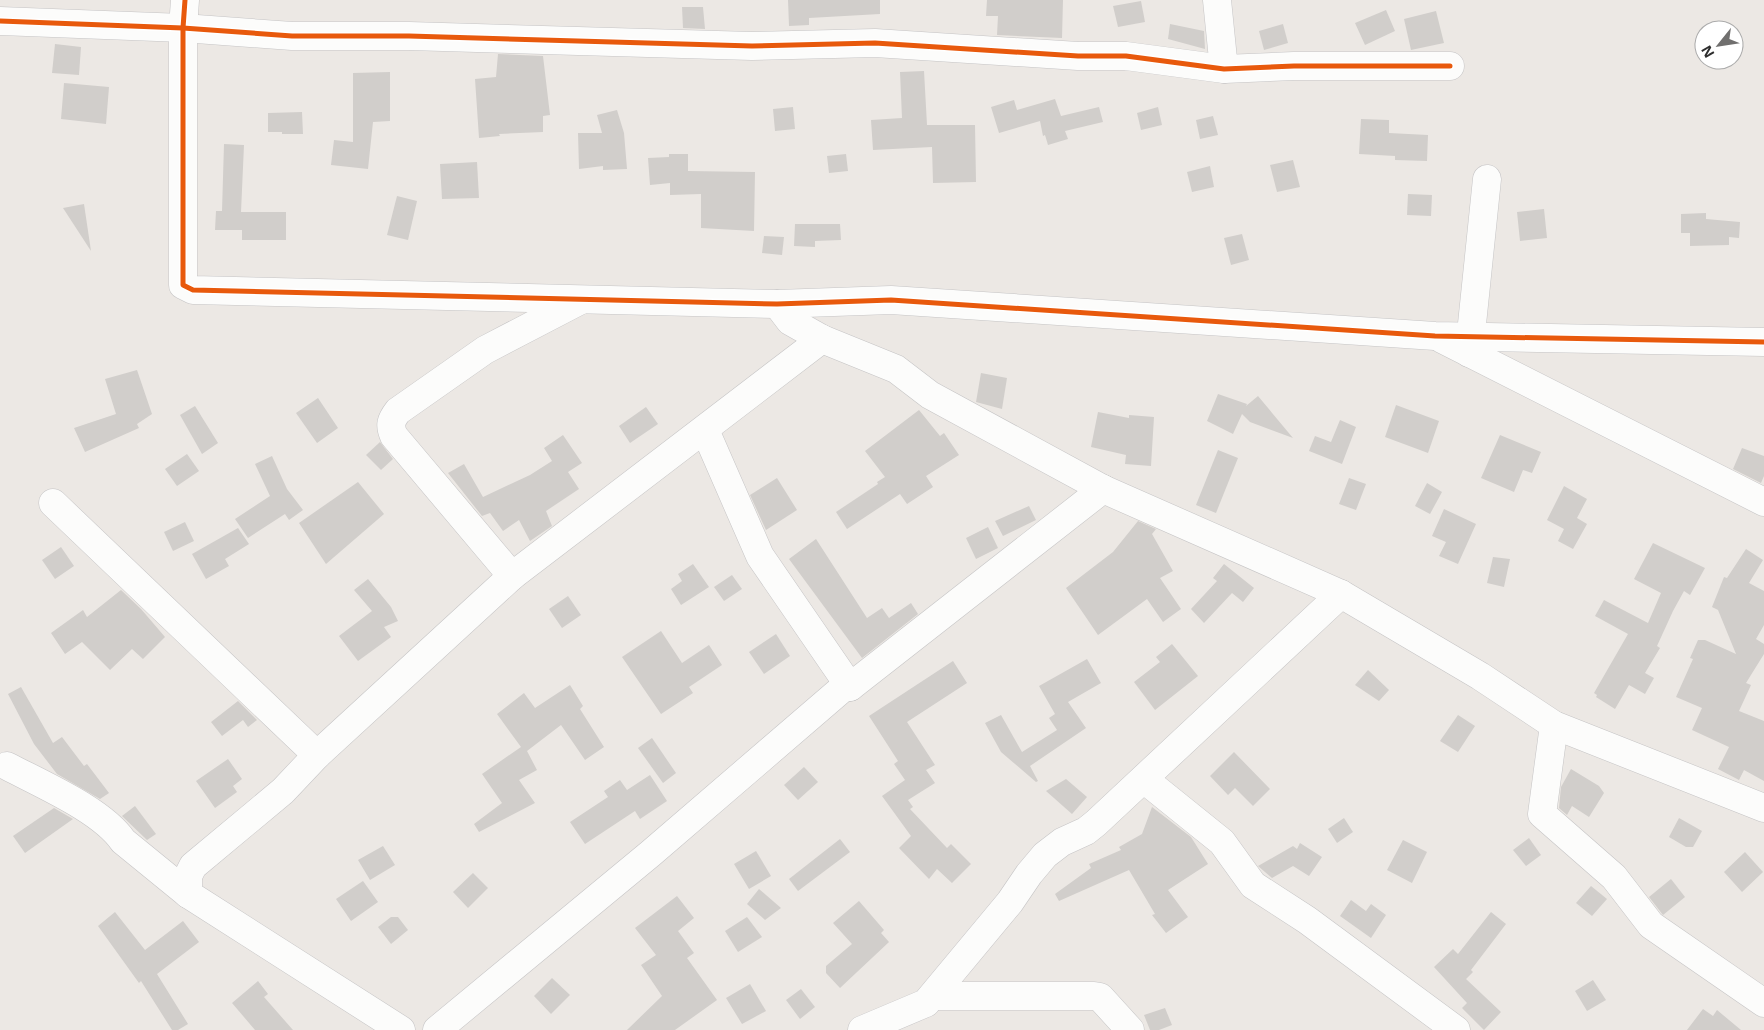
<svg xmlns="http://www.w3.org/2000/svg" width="1764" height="1030" font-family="'Open Sans',sans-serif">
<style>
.building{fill:#d1cecb}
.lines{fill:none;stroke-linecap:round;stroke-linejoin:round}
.minor-casing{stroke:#c5c4c5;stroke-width:29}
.minor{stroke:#fcfcfb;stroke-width:28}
.cycleway-casing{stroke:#fff;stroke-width:8}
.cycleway{stroke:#e8590c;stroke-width:5}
</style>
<rect width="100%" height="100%" fill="#ece8e4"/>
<g class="building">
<path d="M788,0H880V14L809,18V25L789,26Z"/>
<path d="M987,0H1063L1062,38L997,35L998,16H986Z"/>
<path d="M1141,1L1145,22L1118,27L1113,6Z"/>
<path d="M682,7H703L705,29L683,28Z"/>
<path d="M1386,10L1395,31L1365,45L1355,23Z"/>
<path d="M1436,11L1444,43L1411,50L1404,19Z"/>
<path d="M1170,24L1204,31L1205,49L1168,39Z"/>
<path d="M1283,24L1288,43L1264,50L1259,31Z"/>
<path d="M55,44L81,47L79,75L52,73Z"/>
<path d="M498,54L543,56L550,115L543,116V132L499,134L500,136L479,138L475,79L496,77Z"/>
<path d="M924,71L927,125H975L976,182L933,183L932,147L873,150L871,120L902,118L900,72Z"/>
<path d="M390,72V121L373,122L368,169L331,165L334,140L353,142V73Z"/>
<path d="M64,83L109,87L106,124L61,119Z"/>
<path d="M1055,99L1061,116L1099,107L1103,122L1065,131L1068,139L1048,145L1045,135L1043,136L1040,121L999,133L991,107L1014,100L1017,110Z"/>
<path d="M793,107L795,129L775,131L773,109Z"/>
<path d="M1158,107L1162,125L1141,130L1137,113Z"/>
<path d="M617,110L624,133L627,169L603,170V166L579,169L578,133H602L597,115Z"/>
<path d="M302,112L303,134H282V132H268V113Z"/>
<path d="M1213,116L1218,135L1200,139L1196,120Z"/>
<path d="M1361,119L1389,120V133L1428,135L1427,161L1395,160V156L1359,154Z"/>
<path d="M224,144L244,145L241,212H286V240H242V230H215L216,211H222Z"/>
<path d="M669,154H688V171L755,172L754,231L701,228V194L670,195V183L650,185L648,158L669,157Z"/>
<path d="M846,154L848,171L829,173L827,156Z"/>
<path d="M1293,160L1300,187L1277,192L1270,165Z"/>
<path d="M477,162L479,198L442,199L440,164Z"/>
<path d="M1210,166L1214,187L1192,192L1187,172Z"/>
<path d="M1408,194L1432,195L1431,216L1407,215Z"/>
<path d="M397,196L417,201L408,240L387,235Z"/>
<path d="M84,204L91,251L63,208Z"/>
<path d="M1544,209L1547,238L1520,241L1517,212Z"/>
<path d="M1706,213V219L1740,222L1739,238L1729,237V245L1690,246V233H1681V214Z"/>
<path d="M795,224H840L841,240L815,241V247L794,246Z"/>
<path d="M1242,234L1249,260L1231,265L1224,238Z"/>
<path d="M764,236L784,237L782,255L762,253Z"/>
<path d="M137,370L152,414L137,424L139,428L85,452L74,428L116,414L105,379Z"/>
<path d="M981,373L1007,378L1002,409L976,402Z"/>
<path d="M1218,394L1247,404L1246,406L1258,396L1293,438L1250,422L1242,414L1233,434L1207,421Z"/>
<path d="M318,398L338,428L317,443L296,413Z"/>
<path d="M1396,405L1439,421L1428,453L1385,437Z"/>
<path d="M195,406L218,443L202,454L180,415Z"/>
<path d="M646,407L658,424L630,443L619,426Z"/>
<path d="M919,410L940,436L944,433L959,455L926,476L933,487L907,504L900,494L847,529L836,512L878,484L877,482L885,477L865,451Z"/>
<path d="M1098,412L1129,418V415L1154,417L1151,466L1125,464L1126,455L1091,447Z"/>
<path d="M1340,420L1356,427L1342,464L1309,451L1315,436L1331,442Z"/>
<path d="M563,435L582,463L568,472L579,489L546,511L552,526L530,541L519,520L503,531L490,513L482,516L448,473L464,464L483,497L530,475L552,461L544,448Z"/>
<path d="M1500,435L1541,452L1532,473L1523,470L1514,492L1481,478Z"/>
<path d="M380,442L393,459L381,470L366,455Z"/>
<path d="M1742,448L1764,456V476L1761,483L1733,469Z"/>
<path d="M1218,450L1238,458L1216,513L1196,505Z"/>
<path d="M187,454L199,471L177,486L165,469Z"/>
<path d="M272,456L287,489L303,510L289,520L285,514L248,538L235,519L270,496L255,464Z"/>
<path d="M777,478L797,510L766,530L750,495Z"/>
<path d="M1349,478L1366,484L1356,510L1339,504Z"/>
<path d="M358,482L384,514L326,564L299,523Z"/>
<path d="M1427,483L1442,492L1430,514L1415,506Z"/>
<path d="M1564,486L1587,499L1577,518L1587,524L1573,549L1558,541L1564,529L1547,520Z"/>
<path d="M1029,506L1036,520L1003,536L995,521Z"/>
<path d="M1444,509L1476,524L1458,564L1439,556L1446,542L1432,536Z"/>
<path d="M1138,521L1156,529L1152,534L1173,571L1160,578L1181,609L1163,622L1147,599L1098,635L1066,588L1113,552Z"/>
<path d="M185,522L194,541L173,551L164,532Z"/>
<path d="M988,527L998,548L976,559L966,538Z"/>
<path d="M238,528L249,544L225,559L229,566L206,579L192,554Z"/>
<path d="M816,539L867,618L882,608L889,618L911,603L918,614L862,658L789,559Z"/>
<path d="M1653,543L1705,568L1690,595L1684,591L1673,611L1657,646L1660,648L1645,673L1654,678L1645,694L1629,685L1615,709L1596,697L1597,695L1594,693L1628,634L1595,616L1604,600L1648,623L1661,593L1634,579Z"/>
<path d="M61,547L74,566L55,579L42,560Z"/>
<path d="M1746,549L1763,560L1749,583L1764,591V625L1756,639L1764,644V654L1746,683L1751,685L1739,711L1764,721V781L1744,770L1739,780L1718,769L1729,747L1692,730L1702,708L1676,697L1693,659L1690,658L1698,640H1705L1736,654L1718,610L1712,607L1724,577L1727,578Z"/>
<path d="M1493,557L1510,559L1504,587L1487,583Z"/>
<path d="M693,564L709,587L681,605L671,589L682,581L678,574Z"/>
<path d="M1224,564L1254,588L1243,602L1232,593L1204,623L1191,609L1217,581L1213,578Z"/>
<path d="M732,575L742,589L724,601L714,587Z"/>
<path d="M368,579L391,607L398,621L384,627L391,637L358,661L339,636L372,611L354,590Z"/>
<path d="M121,590L141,609L165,637L143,659L132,649L110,670L82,642L65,654L51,633L83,610L87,617Z"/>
<path d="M568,596L581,615L562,628L549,609Z"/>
<path d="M661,631L682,663L709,645L722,665L689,687L693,693L661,714L622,657Z"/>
<path d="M776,634L790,656L764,674L749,652Z"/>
<path d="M1172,644L1198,676L1155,710L1134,682L1160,662L1156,657Z"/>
<path d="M1087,659L1101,683L1068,702L1086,728L1030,766L1038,781L1036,782L1001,752L985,723L1001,715L1022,752L1057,730L1049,718L1055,714L1039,686Z"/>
<path d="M953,661L967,683L907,722L935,765L926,770L935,783L908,800L913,807L910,809L947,848L951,844L971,864L952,883L937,869L929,879L899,848L911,836L882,796L905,780L894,764L898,761L869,716Z"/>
<path d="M1368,670L1389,690L1379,701L1355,685Z"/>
<path d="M570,685L583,706L580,709L604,747L585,760L561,725L527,751L537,770L519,780L535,803L479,832L474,824L502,803L482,774L521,747L497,714L524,693L535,708Z"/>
<path d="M21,687L53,743L62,737L84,766L87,764L109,793L100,799L57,774L34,744L8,694Z"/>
<path d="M238,701L257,720L248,727L243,720L222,736L211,722Z"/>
<path d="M1458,715L1475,726L1458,752L1440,741Z"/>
<path d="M652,738L676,773L663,783L638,748Z"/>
<path d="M1234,752L1270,789L1253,806L1235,788L1228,795L1210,776Z"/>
<path d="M228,759L242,779L233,786L237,792L215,808L196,781Z"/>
<path d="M804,767L818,782L798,800L784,785Z"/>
<path d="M1571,769L1599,786L1604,793L1589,817L1572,806L1567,815L1559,808L1561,787Z"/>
<path d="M650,775L667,801L640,819L635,811L585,844L570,822L608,797L604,791L620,780L627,790Z"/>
<path d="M1066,779L1087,797L1072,814L1046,791Z"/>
<path d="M135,806L156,834L147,840L122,816Z"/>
<path d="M1152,807L1191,837L1208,864L1168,890L1188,917L1166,933L1152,915L1155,914L1129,870L1059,901L1055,894L1091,868L1089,864L1121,850L1119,847L1142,834Z"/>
<path d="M54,808L73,819L25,853L13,836Z"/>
<path d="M1344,818L1353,832L1337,843L1328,829Z"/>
<path d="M1679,818L1702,831L1693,847H1686L1669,837Z"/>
<path d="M1529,838L1541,855L1526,866L1513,850Z"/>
<path d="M840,839L850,852L798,891L789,879Z"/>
<path d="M1403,840L1427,852L1412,883L1387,870Z"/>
<path d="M1300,843L1322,857L1309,876L1293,866L1272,878L1258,866L1293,846L1297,849Z"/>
<path d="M383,846L395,865L370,880L358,860Z"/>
<path d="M756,851L771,876L749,889L734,864Z"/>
<path d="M1745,852L1763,872L1742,892L1724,872Z"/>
<path d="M473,873L488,888L468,908L453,892Z"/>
<path d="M1671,879L1685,897L1663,915L1649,897Z"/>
<path d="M363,881L378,902L351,921L336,899Z"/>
<path d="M1591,886L1607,899L1592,916L1576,903Z"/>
<path d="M759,889L781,908L765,920L747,904Z"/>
<path d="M677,896L694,918L678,931L694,953L687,958L717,1000L675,1030H627L662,996L641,965L656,955L635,928Z"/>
<path d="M1351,900L1366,911L1371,904L1386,915L1371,938L1340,916Z"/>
<path d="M859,901L884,930L881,933L889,942L840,988L826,973V966L852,944L833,923Z"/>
<path d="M115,912L145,950L183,921L199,942L157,974L188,1024L178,1030H172L141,981L139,983L98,926Z"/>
<path d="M1491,912L1506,924L1471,970L1473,972L1466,979L1501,1012L1484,1030L1462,1008L1467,1003L1434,967L1453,949L1458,954Z"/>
<path d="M391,917H398L408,930L391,944L378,927Z"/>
<path d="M747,917L762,937L738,952L725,931Z"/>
<path d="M552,978L570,995L551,1014L534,996Z"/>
<path d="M1593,980L1606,1000L1587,1011L1575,991Z"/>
<path d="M258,981L268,994L264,997L293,1030H255L232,1003Z"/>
<path d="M750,984L766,1011L742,1024L726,998Z"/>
<path d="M801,989L815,1007L800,1019L786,1000Z"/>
<path d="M1165,1008L1172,1025L1159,1030H1150L1144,1015Z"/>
<path d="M1703,1009L1713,1016L1717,1010L1741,1030H1687Z"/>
</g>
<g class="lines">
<g class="minor-casing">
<g id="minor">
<path d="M185,0L183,28V285L193,290L777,304L891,300L1435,336L1764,342"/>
<path d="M1217,0L1224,69"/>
<path d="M0,21L183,28L292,36H409L752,46L875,43L1078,56H1126L1224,69L1294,66H1450"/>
<path d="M777,304L790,321L822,339L896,369L930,395L1103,489L1341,594L1480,676L1554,725L1764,808"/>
<path d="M1442,339L1764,502"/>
<path d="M1469,353L1487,179"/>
<path d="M705,430L760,556L850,687"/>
<path d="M53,503L317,755"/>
<path d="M512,576L394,436C389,425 391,420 398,411L485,350L579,301"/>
<path d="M1554,725L1542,814L1614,877L1651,925L1764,1003"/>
<path d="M7,766C41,784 102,810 123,841L188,894L401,1030"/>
<path d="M1145,780L1222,842L1253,885L1307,920L1456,1030"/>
<path d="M188,894V876L193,866L283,791L317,755L512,576L822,339"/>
<path d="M933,996H1094L1100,997L1130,1030"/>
<path d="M437,1030L650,854L843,688L850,687L1103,489"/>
<path d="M862,1030L926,1003L1010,902L1029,874L1045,855L1062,842L1086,831L1096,823L1341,594"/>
</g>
</g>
<use href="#minor" class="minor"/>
<g class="cycleway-casing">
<g id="cycleway">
<path d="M185,0L183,28V285L193,290L777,304L891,300L1435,336L1764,342"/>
<path d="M0,21L183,28L292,36H409L752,46L875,43L1078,56H1126L1224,69L1294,66H1450"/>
</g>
</g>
<use href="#cycleway" class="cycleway"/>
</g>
<g transform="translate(1719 45) rotate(240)"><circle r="24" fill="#ffffff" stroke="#ababab"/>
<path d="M0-4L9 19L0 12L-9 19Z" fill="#706f6e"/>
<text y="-8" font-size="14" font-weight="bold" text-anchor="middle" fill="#2e2e2e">N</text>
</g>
</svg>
